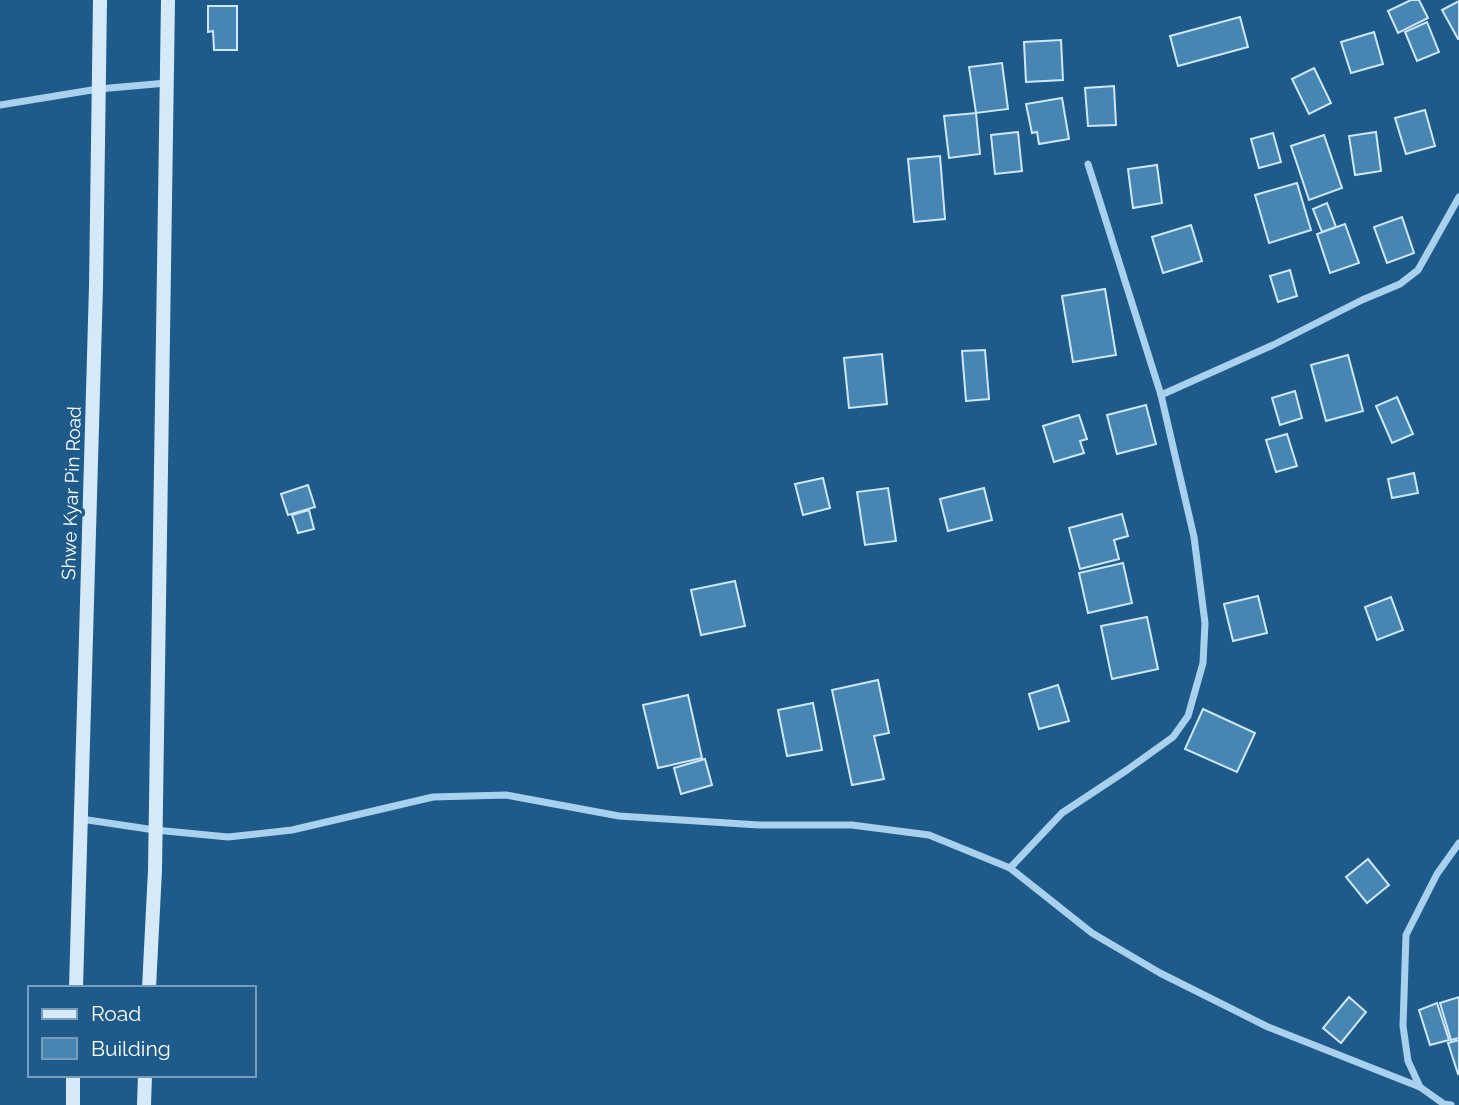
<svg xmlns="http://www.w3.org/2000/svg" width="1459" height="1105" font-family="Raleway,sans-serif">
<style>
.building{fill:#4785b2;stroke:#cfe7f8;stroke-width:2}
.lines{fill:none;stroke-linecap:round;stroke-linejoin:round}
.street{stroke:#a9d0ec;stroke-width:7}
.secondary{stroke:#d5e9f9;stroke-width:14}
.labels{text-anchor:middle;stroke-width:7;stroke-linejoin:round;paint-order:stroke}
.street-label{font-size:19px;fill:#fff;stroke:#1e5b8a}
</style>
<rect width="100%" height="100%" fill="#1e5b8a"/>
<g class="building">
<path d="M1411,0H1419L1428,18L1398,33L1388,11Z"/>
<path d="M1459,1V39H1458L1442,10Z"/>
<path d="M208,6H237V50H214L213,31L208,32Z"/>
<path d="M1240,17L1248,47L1178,66L1170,36Z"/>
<path d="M1427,22L1439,52L1417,61L1405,32Z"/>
<path d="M1374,32L1383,64L1351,73L1341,42Z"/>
<path d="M1061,40L1063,80L1026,82L1024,42Z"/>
<path d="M1002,63L1008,109L976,113L969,67Z"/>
<path d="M1314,68L1331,103L1309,114L1292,79Z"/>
<path d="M1114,86L1116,125L1088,126L1085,88Z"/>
<path d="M1062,98L1069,139L1039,144L1037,132L1032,133L1026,104Z"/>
<path d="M1425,110L1435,146L1406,154L1395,118Z"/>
<path d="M976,113L980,154L949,158L944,116Z"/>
<path d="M1018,132L1022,171L995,174L991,135Z"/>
<path d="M1376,132L1381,171L1355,175L1349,136Z"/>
<path d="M1273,133L1281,162L1259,168L1251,139Z"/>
<path d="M1324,135L1342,188L1309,200L1291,146Z"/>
<path d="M940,156L945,219L914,222L908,159Z"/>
<path d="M1157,165L1162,203L1133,208L1128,169Z"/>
<path d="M1297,183L1311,230L1269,243L1255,195Z"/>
<path d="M1327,203L1336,227L1322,232L1313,209Z"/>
<path d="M1402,217L1414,253L1387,263L1374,227Z"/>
<path d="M1345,224L1359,263L1330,273L1317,234Z"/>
<path d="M1191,225L1202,261L1163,273L1152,237Z"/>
<path d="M1290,270L1297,296L1278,302L1270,276Z"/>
<path d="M1105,289L1116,355L1073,362L1062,296Z"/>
<path d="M985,350L989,399L966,401L962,351Z"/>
<path d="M882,354L887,404L849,408L844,358Z"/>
<path d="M1348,355L1363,411L1326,421L1311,365Z"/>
<path d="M1295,391L1302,418L1280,425L1272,398Z"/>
<path d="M1397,397L1413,434L1392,443L1376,406Z"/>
<path d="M1146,405L1156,444L1117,454L1107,415Z"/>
<path d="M1079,415L1087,439L1080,441L1084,453L1054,462L1043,426Z"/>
<path d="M1287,434L1297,466L1276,472L1266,440Z"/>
<path d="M1414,473L1418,493L1392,498L1388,479Z"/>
<path d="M823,478L830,508L803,515L795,484Z"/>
<path d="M308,485L315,507L288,515L281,494Z"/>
<path d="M888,488L896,541L865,545L857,492Z"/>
<path d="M984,488L992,520L948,531L940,499Z"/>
<path d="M309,510L314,529L298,533L292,515Z"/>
<path d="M1122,514L1128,536L1114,540L1119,559L1080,569L1069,528Z"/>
<path d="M1123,563L1132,603L1088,613L1079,573Z"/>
<path d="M735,581L745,626L701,635L691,590Z"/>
<path d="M1258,596L1267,633L1233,641L1224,604Z"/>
<path d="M1391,597L1403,630L1377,640L1365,607Z"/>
<path d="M1147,617L1158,669L1112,679L1101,626Z"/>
<path d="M878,680L889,733L874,736L884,779L852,785L832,690Z"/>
<path d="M1058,685L1069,721L1039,729L1029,694Z"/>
<path d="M688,695L702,758L658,768L643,705Z"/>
<path d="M813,703L822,750L787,756L778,710Z"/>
<path d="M1203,709L1255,733L1237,772L1185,749Z"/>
<path d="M705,759L712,785L681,794L674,768Z"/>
<path d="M1368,859L1389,885L1367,903L1346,877Z"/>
<path d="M1349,997L1366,1012L1341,1043L1323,1028Z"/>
<path d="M1459,997V1038L1451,1040L1440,1003Z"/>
<path d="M1437,1003L1449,1040L1430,1045L1419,1010Z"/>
<path d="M1459,1040V1073L1458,1074L1448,1043Z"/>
</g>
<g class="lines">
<g class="street">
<path d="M0,105L98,89L167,83"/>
<path d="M1161,395L1273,345L1362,300L1400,284L1418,270L1459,197"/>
<path d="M81,819L155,830L228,837L292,830L433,797L506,795L619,816L759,825H852L929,835L1010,868L1092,933L1160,973L1268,1027L1420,1087"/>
<path d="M1010,868L1062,813L1127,770L1173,737L1188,716L1203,663L1205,623L1194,537L1161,395L1088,164"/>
<path d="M1451,1105L1444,1104L1420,1087L1408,1061L1403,1026L1406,935L1437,874L1459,843"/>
</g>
<g class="secondary">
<path d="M76,988L96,286L100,0"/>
<path d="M149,988L155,870L168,0"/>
<path d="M73,1105V1075"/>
<path d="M144,1105L145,1075"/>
</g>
</g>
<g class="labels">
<g class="street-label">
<text transform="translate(71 493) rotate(-88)" y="7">Shwe Kyar Pin Road</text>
</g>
</g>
<rect x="28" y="986" width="228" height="91" fill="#1e5b8a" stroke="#789db9" stroke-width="2"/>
<rect x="42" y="1009" width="35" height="10" fill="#d5e9f9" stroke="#789db9" stroke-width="2"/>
<text x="91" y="1021" font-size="21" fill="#ffffff">Road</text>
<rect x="42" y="1038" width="35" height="21" fill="#4785b2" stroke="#789db9" stroke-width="2"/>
<text x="91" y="1056" font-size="21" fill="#ffffff">Building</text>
</svg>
